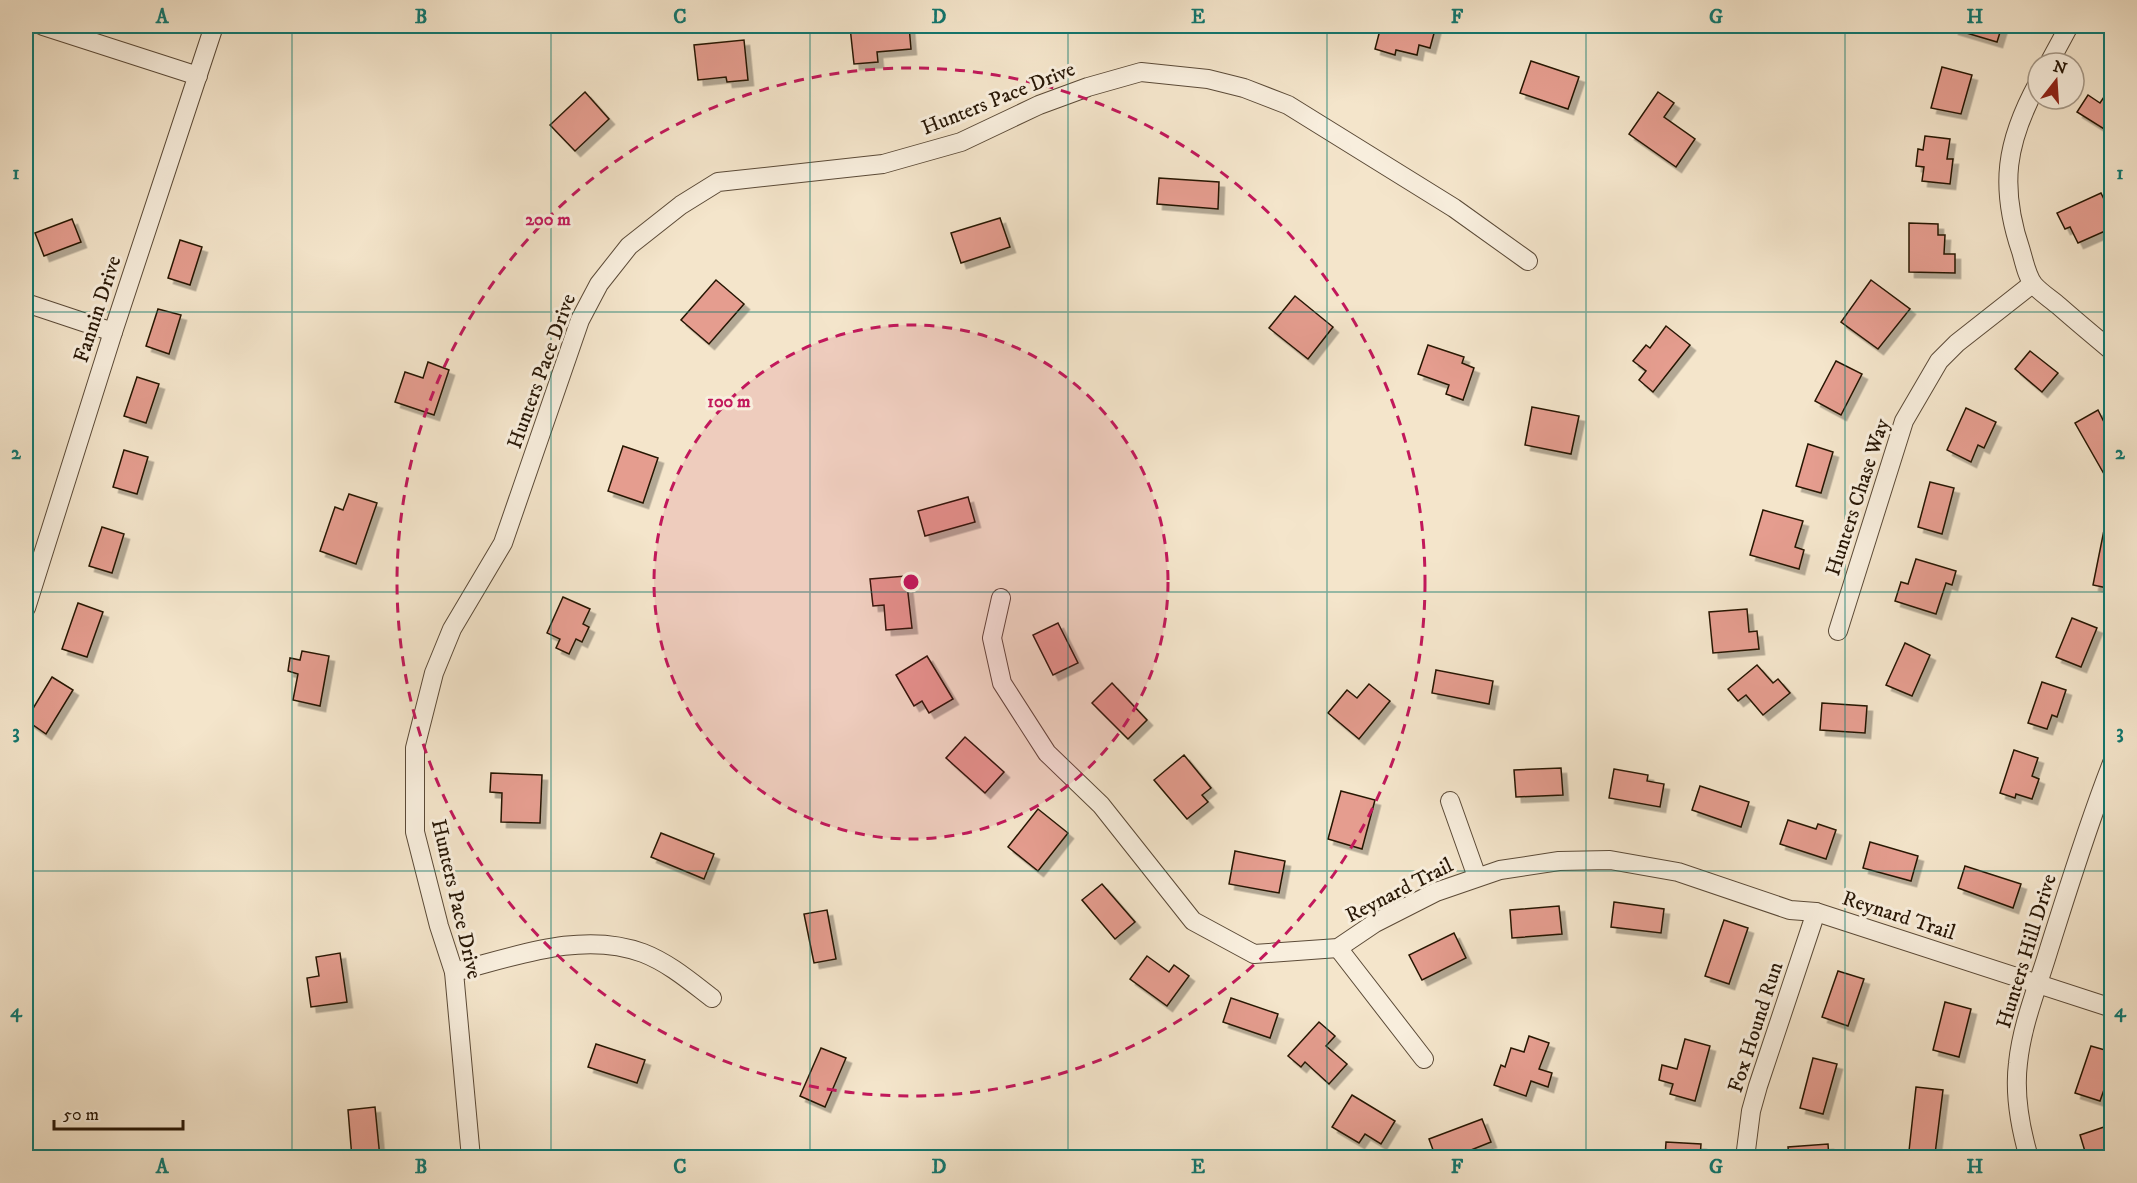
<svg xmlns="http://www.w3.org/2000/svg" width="2137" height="1183" font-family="'IM FELL DW Pica',serif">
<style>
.building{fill:#e59d8f;stroke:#281706;stroke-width:1.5;filter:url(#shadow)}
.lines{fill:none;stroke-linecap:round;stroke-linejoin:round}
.minor-casing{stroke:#5b4a37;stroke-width:20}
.minor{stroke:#f8eedd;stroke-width:18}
.grid{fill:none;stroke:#0f766e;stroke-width:1.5;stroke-opacity:0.55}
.ring{fill:none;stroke:#c2185b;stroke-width:3;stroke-dasharray:10 8}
.labels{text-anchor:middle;stroke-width:6;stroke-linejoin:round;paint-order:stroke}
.street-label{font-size:21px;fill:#281706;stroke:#f8eedd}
.centre{fill:#c2185b;stroke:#f8eedd;stroke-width:3}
.ring-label{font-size:18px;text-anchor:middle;font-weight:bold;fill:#c2185b;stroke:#f8eedd;stroke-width:6;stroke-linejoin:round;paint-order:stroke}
.neatline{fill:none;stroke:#0f766e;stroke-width:2}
.grid-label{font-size:20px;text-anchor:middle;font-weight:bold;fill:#0f766e}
</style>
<defs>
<filter id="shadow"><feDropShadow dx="5.5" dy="5.5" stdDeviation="0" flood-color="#0004"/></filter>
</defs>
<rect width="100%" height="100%" fill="#f4e5cb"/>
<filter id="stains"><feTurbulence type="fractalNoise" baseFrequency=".00333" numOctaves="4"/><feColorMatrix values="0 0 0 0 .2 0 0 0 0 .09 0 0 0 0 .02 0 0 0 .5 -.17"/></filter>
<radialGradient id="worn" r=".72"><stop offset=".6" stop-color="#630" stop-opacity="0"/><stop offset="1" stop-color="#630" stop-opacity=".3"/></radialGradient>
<g class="building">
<path d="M868,26H909L911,49L877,52L878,62L854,64L850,27Z"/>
<path d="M1388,26H1436L1430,48L1419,45L1417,55L1396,50L1395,55L1375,49L1380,30L1386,32Z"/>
<path d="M1954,26H2002L1997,42L1953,29Z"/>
<path d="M744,40L748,80L727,82L726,77L698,80L694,45Z"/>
<path d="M1531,61L1579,77L1568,109L1520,93Z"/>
<path d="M1942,67L1972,75L1961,114L1931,108Z"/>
<path d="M2112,85V134L2077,112L2088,95L2100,103Z"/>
<path d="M585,92L609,119L575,151L550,125Z"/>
<path d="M1658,92L1674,103L1664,117L1695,139L1676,167L1629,134Z"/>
<path d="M1925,136L1950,139L1947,159H1953L1950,184L1922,181L1924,167L1916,166L1918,149L1923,150Z"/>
<path d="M1159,178L1219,182L1218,209L1157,204Z"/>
<path d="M2101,193L2112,216V228L2078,243L2070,227L2065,229L2057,213Z"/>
<path d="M1000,218L1010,247L961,263L951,233Z"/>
<path d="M72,219L81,242L44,256L35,233Z"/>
<path d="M1909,223L1938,224V235H1945L1944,254H1955V273L1909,272Z"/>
<path d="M180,240L202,247L190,285L168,278Z"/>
<path d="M716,280L744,304L709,344L681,320Z"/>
<path d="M1871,280L1910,309L1878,349L1841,322Z"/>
<path d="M1295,296L1333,327L1308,359L1269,328Z"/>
<path d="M158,309L181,315L169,354L146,346Z"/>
<path d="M1666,326L1690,345L1653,392L1639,380L1646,371L1633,361L1646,345L1650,348Z"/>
<path d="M1428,345L1464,357L1462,363L1474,368L1463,400L1446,394L1449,385L1418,374Z"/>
<path d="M2030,351L2058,373L2042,392L2015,369Z"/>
<path d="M1836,361L1862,374L1841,415L1815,401Z"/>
<path d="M428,362L449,370L434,415L395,402L405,372L423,378Z"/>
<path d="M137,377L159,384L146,423L124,416Z"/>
<path d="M1532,407L1579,416L1571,454L1525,445Z"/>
<path d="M1966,408L1996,422L1984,448L1978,445L1971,462L1947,450Z"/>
<path d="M2098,410L2107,428L2112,426V488L2075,423Z"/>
<path d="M1808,444L1833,452L1821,493L1796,486Z"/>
<path d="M623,446L658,458L643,503L608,491Z"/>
<path d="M124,450L148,457L137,494L113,487Z"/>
<path d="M1930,482L1954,488L1942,534L1918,527Z"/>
<path d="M349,494L377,503L356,564L320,551L335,507L343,510Z"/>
<path d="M968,497L975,522L925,536L918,511Z"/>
<path d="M1763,510L1803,521L1795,547L1804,550L1799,569L1750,555Z"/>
<path d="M2105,525L2112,526V589L2093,585Z"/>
<path d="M102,527L124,534L112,573L89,566Z"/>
<path d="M1916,559L1956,571L1952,585L1946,583L1936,614L1895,601L1901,582L1908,584Z"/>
<path d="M906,576L912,628L886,630L884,605L873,606L870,579Z"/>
<path d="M563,597L590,609L583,624L589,627L582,642L576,639L569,654L556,648L560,639L547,633Z"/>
<path d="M78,603L103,612L87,657L62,649Z"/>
<path d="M1747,609L1749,632L1757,631L1759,649L1713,653L1709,612Z"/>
<path d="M2072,618L2097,628L2081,667L2056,657Z"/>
<path d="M1058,623L1078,663L1053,675L1033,635Z"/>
<path d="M1905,643L1930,655L1912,696L1886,685Z"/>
<path d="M302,651L329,656L320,706L293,700L298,674L288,671L290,658L300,660Z"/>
<path d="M927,656L953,699L929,713L922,701L914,706L896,675Z"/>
<path d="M1757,665L1773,683L1778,679L1790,693L1763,715L1746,695L1738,701L1728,689Z"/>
<path d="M1436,670L1493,681L1489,704L1432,693Z"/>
<path d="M52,677L73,690L46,734L26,720Z"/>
<path d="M2042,682L2066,690L2057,717L2052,715L2047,729L2028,723Z"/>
<path d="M1112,683L1147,720L1128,739L1092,703Z"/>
<path d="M1369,684L1390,701L1359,739L1328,713L1347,690L1357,698Z"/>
<path d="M1822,703L1867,706L1865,733L1820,730Z"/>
<path d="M965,737L1004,772L985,793L946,758Z"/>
<path d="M2014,750L2038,758L2032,776L2039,779L2032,799L2016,794L2015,798L2000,793Z"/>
<path d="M1184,755L1211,788L1202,795L1208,802L1187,819L1154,780Z"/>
<path d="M1561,768L1563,795L1516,797L1514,770Z"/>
<path d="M1614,769L1648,775L1647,781L1664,784L1660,807L1609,798Z"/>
<path d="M491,773L542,775L540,823L501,822L502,793L490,792Z"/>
<path d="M1700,786L1749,802L1741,827L1692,810Z"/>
<path d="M1341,791L1375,800L1362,849L1328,839Z"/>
<path d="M1038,809L1068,833L1038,871L1008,847Z"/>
<path d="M1788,820L1816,829L1818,824L1836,830L1826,859L1780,844Z"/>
<path d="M661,833L714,854L704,879L651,857Z"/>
<path d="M1870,842L1918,856L1911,881L1863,868Z"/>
<path d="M1235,851L1285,861L1279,893L1229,884Z"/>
<path d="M1965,866L2021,884L2013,908L1958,888Z"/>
<path d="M1102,884L1135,922L1115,939L1082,900Z"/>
<path d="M1614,902L1664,909L1661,933L1611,927Z"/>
<path d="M1559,906L1562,934L1512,938L1510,910Z"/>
<path d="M827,910L836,959L814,963L804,914Z"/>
<path d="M1724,920L1748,928L1729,984L1705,976Z"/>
<path d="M1454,933L1466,958L1422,980L1409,955Z"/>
<path d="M340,953L347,1002L311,1007L307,978L319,976L316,957Z"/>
<path d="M1147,956L1169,972L1174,965L1189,976L1167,1006L1130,979Z"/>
<path d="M1838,971L1864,979L1848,1026L1822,1017Z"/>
<path d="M1231,998L1278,1014L1270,1038L1223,1022Z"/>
<path d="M1945,1002L1971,1009L1959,1057L1933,1050Z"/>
<path d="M1319,1022L1335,1036L1326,1046L1347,1064L1329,1084L1305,1062L1301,1067L1288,1056Z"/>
<path d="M1529,1036L1549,1043L1539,1069L1552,1073L1548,1087L1531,1081L1526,1096L1494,1085L1501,1065L1505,1067L1511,1048L1524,1052Z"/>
<path d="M1685,1039L1710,1046L1695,1101L1670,1094L1673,1084L1659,1080L1662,1065L1677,1069Z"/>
<path d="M596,1044L645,1060L637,1083L588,1067Z"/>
<path d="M2091,1046L2112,1052V1067L2100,1101L2075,1093Z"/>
<path d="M821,1048L846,1058L825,1107L800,1096Z"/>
<path d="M1813,1058L1837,1064L1823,1114L1800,1108Z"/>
<path d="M1916,1087L1943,1090L1935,1154L1909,1151Z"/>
<path d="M1352,1095L1395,1121L1381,1144L1365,1134L1359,1143L1332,1127Z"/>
<path d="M375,1107L380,1158H352L348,1110Z"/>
<path d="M1482,1119L1491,1142L1451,1158H1436L1429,1139Z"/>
<path d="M2104,1127L2112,1150V1158H2087L2080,1135Z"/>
<path d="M1666,1142L1701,1144L1700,1158H1665Z"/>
<path d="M1828,1144L1829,1158H1789L1788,1147Z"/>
</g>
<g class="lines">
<g class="minor-casing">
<g id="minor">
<path d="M43,26L198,76"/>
<path d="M2049,63L2069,26"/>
<path d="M2038,83C2006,142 1999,186 2021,251C2024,261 2027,277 2034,285C2041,293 2051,299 2059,306C2076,321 2094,336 2112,351"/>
<path d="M26,303L113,332"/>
<path d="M1001,598L992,638L1002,683L1047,753L1101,805L1193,921L1254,954L1338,948L1375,923L1436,892L1500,870L1559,861L1610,860L1678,872L1790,910L1816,912L2112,1008"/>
<path d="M26,608L113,332L214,26"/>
<path d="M1838,631L1904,421L1939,361L1957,343L2032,284"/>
<path d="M1450,801L1477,877"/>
<path d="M1338,948L1424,1059"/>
<path d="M454,972C514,957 582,930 643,953C669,963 691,982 712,998"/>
<path d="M471,1158L454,972L439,926L415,832V748L434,673L452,629L503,543L580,320L599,284L629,246L681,205L718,182L883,164L961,142L1039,105L1088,87L1141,72L1208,79L1244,88L1288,105L1454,208L1528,261"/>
<path d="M1745,1158L1751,1111L1758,1086L1816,912"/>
<path d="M2029,1158C2020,1127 2014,1095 2018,1063C2022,1024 2038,986 2049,949C2069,886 2088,824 2112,763"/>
</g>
</g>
<use href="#minor" class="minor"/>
</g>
<path class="grid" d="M292,26V1158M551,26V1158M810,26V1158M1068,26V1158M1327,26V1158M1586,26V1158M1845,26V1158M26,312H2112M26,592H2112M26,871H2112"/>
<circle cx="911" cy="582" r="257" fill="#c2185b" fill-opacity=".12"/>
<g class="ring">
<circle cx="911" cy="582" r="257"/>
<circle cx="911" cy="582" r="514"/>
</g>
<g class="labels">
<g class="street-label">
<text transform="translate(998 98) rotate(-22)" y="7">Hunters Pace Drive</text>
<text transform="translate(97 309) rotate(-72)" y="7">Fannin Drive</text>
<text transform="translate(541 371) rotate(-70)" y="7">Hunters Pace Drive</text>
<text transform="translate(1857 497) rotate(-72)" y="7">Hunters Chase Way</text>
<text transform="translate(1399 890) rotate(-27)" y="7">Reynard Trail</text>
<text transform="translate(457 899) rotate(77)" y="7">Hunters Pace Drive</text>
<text transform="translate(1899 915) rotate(18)" y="7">Reynard Trail</text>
<text transform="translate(2026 951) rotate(-73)" y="7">Hunters Hill Drive</text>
<text transform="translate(1755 1027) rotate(-72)" y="7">Fox Hound Run</text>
</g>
</g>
<circle cx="911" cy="582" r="9" class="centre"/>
<g class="ring-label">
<text x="548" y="225">200 m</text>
<text x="729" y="407">100 m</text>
</g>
<rect width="2137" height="1183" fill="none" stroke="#f4e5cb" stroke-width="66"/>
<g transform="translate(2056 81) rotate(17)"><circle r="28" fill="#f8eedd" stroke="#a59887" stroke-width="1.5"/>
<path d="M0-4.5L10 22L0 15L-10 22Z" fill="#8f2418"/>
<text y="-9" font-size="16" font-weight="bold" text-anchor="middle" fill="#281706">N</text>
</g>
<path d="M54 1120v9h129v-9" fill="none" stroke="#281706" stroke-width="3"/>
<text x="63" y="1120" font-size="18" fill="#281706" stroke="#f8eedd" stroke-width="4.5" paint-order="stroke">50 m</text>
<rect x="33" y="33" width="2071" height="1117" class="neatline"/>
<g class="grid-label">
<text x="162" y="23">A</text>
<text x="421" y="23">B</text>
<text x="680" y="23">C</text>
<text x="939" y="23">D</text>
<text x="1198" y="23">E</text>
<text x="1457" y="23">F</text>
<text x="1716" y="23">G</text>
<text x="1975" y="23">H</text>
<text x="16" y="179">1</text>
<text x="2120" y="179">1</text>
<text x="16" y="459">2</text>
<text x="2120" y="459">2</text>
<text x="16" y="738">3</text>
<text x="2120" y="738">3</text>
<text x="16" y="1017">4</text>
<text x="2120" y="1017">4</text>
<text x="162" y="1173">A</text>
<text x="421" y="1173">B</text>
<text x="680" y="1173">C</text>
<text x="939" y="1173">D</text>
<text x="1198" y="1173">E</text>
<text x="1457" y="1173">F</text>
<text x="1716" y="1173">G</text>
<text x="1975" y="1173">H</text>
</g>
<rect width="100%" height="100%" filter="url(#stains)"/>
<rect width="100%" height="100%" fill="url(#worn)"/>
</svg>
